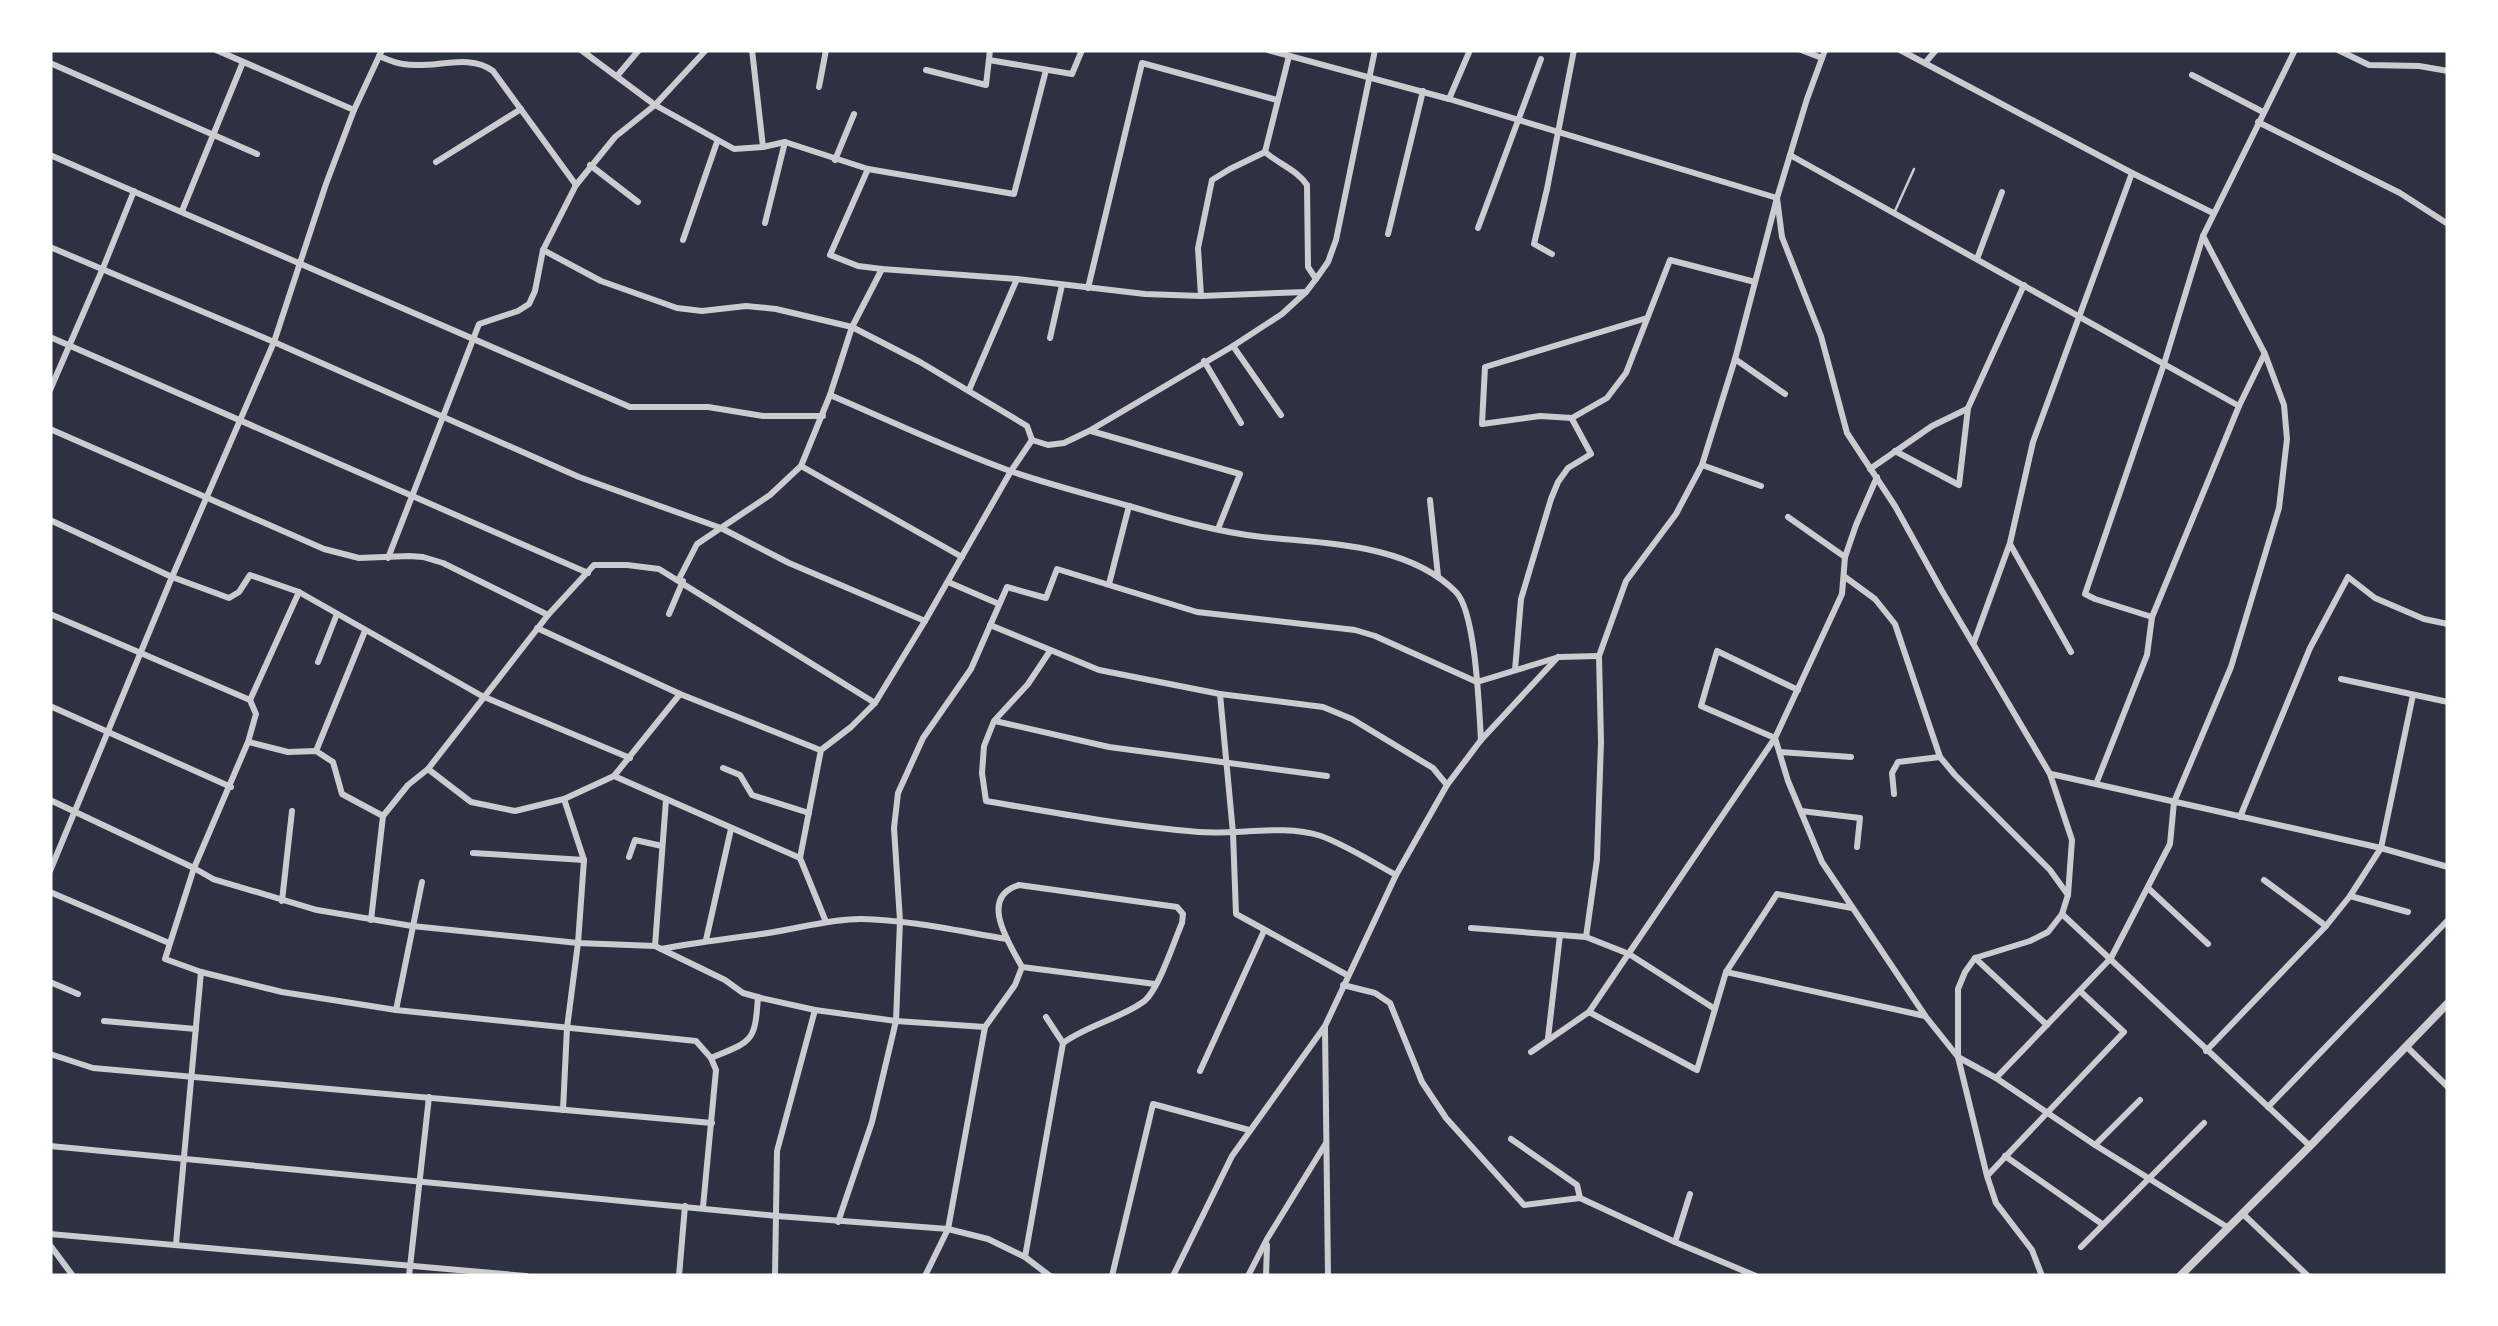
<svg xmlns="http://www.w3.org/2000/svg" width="2498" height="1326" font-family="Rubik,sans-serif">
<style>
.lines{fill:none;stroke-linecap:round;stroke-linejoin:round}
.service{stroke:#caccd0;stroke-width:2.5}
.minor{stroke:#caccd0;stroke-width:6}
.tertiary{stroke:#caccd0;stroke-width:8}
</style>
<rect width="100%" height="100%" fill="#2d3142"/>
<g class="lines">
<path class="service" d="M1895,211L1914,169"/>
<g class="minor">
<path d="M216,50L354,110"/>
<path d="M581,50L655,105L734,149L763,147L785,142L868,169L1014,194L1046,70"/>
<path d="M752,50L763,147"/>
<path d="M1268,50L1449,99L1777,198"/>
<path d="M1801,50L1822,58"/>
<path d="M1900,50L2132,173L2213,213"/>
<path d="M2338,50L2369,65L2419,66L2448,71"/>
<path d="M379,56C386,59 395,63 403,64C432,70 468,52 493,71L576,185"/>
<path d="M989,60L1072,74L1082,50"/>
<path d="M50,63L257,154"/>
<path d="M1925,63L1936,50"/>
<path d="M926,70L986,85L990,50"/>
<path d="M2192,75L2263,112"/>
<path d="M617,76L639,50"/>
<path d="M819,87L826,50"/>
<path d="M1449,99L1470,50"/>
<path d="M2258,122L2400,193L2448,224"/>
<path d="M1265,152C1279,164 1297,170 1307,185L1308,267L1316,279"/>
<path d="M1265,152L1289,56"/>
<path d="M50,155L630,407H708L763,416H823"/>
<path d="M1790,155L2239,406"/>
<path d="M835,160L854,114"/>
<path d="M436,162L521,109"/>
<path d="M590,165L638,202"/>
<path d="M868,169L830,255L858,266L882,269L1017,279L1145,294L1201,296L1306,292"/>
<path d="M1777,198L1782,237L1821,336L1847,433L1895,506L1942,591L2050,774L2072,840L2068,895L2062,914L2048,932L2030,941L1975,958L1965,972L1958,989V1057L1987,1176L1996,1203L2032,1250L2042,1276"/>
<path d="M182,211L243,62"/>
<path d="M765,223L785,142"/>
<path d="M1478,228L1541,59"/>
<path d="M1388,234L1423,91"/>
<path d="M683,240L717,142"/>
<path d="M50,247L274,342L579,477L721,528L789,563L925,621"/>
<path d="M543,250L601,281L677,308L702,311L746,306L776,309L852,327L920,362L1027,426L1032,440L1048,445L1064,443L1089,431L1233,346L1282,314L1306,292L1316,279L1328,262L1336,240L1375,50"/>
<path d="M1552,254L1534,244L1547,189L1574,50"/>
<path d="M1977,259L2002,192"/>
<path d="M1088,288L1142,63L1277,100"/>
<path d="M1201,296L1198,248L1212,180L1230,169L1265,152"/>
<path d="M50,337L588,573"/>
<path d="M1050,338L1062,285"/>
<path d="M1233,346L1281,415"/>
<path d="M1735,359L1785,394"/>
<path d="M1204,361L1241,423"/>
<path d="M50,390L103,268L134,191"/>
<path d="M969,390L1017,279"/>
<path d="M830,395C891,421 951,450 1013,472C1051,485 1090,495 1129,506C1173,519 1217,532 1262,537C1326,544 1407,543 1456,592C1476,613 1479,709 1481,740"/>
<path d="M1572,418L1540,416L1482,424L1485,367L1647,318"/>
<path d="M1572,418L1607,398L1626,373L1670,260L1755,282"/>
<path d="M50,429L324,549L359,558L409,556L423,557L443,563L548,615"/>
<path d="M1091,431L1240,474L1218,529"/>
<path d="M1895,451L1959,485L1968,408L2024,285"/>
<path d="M1702,465L1761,486"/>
<path d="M801,466L962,557"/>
<path d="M1870,469L1932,426L1967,409"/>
<path d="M1430,500L1438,576"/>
<path d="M1788,517L1845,557"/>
<path d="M50,520L172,577L229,598L239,592L250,575L299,592L482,696L630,758"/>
<path d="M2010,544L2071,652"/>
<path d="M388,558L479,324L518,311L529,304L535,291L543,250L576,185L615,137L655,105L706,50"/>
<path d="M1845,577L1875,599L1895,624L1940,757L1955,775L2050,870L2068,895"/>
<path d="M679,579L697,544L770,495L801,466L830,395L852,327L882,269"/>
<path d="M948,582L999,604"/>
<path d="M1109,584L1129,506"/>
<path d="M50,614L250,700L256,714L248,742L194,868L165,959L201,972L282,992L396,1010L696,1041L711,1058L716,1070L703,1207"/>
<path d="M669,614L683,581"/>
<path d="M2152,617L2095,599L2085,594L2164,364L2203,236L2295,50"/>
<path d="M990,625L1099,670L1220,694L1323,707L1352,719L1433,768L1447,785"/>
<path d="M537,628L680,694L820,750"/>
<path d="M1974,642L2010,543L2033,442L2132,173"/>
<path d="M1050,651L1028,684L994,721L984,746L982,773L986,801C1056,813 1127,826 1199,832C1239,835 1282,824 1321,836C1346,845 1372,862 1396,875"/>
<path d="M318,662L337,614"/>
<path d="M1515,670L1521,599L1551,499L1558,482L1568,468L1591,454L1572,419"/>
<path d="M2341,679L2448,702"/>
<path d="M1798,690L1717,651L1701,706L1775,738L1788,781L1822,862L1926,1017L1958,1057L1996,1078L2095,1145L2227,1227"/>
<path d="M1220,694L1233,833L1236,914L1347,975"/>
<path d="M250,700L299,592"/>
<path d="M50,706L231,787"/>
<path d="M995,721L1109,747L1327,776"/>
<path d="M249,742L288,752L316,751L333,762L342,794L383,816"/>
<path d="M316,751L365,631"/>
<path d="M1780,752L1851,757"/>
<path d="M723,768L740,775L752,795L809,813"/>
<path d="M428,769L471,802L515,811L564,799L614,776L680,694"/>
<path d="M2051,774L2381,848L2448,867"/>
<path d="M614,776L800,858L826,922"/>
<path d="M2096,784L2147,655L2152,617L2239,406L2264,355"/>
<path d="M1894,794L1892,773L1898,762L1940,757"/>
<path d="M50,800L194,868L213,879L317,910L412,926L578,943L655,946L725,980L743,993L761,998L815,1010L896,1021L985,1027"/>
<path d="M1801,811L1860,818L1857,847"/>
<path d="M2240,817L2310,648L2348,577L2375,598L2424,619L2448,624"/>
<path d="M473,853L584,860"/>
<path d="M629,857L635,840L662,846"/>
<path d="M800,858L821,750L851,727L875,703L925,621L1011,471L1032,440"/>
<path d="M50,871L172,577L274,342L326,184L354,110L382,50"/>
<path d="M2264,880L2326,926"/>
<path d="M2148,888L2208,944"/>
<path d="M50,892L169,943"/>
<path d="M2350,896L2408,912"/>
<path d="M282,901L292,811"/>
<path d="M2062,914L2310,1146"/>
<path d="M371,920L383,816L408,785L428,769L548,615L594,565H627L659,569L875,703"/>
<path d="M1471,928L1586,937L1629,954L1715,1009"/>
<path d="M1586,937L1597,859L1601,742L1599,656L1626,581L1676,514L1702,465L1735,359L1777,198L1807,99L1825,50"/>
<path d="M706,940L731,829"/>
<path d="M655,946L666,800"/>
<path d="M661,949C695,942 728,939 761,934C794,930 827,919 861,919C910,920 958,931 1007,939"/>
<path d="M1975,958L2047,1025"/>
<path d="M1022,967L1155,984"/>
<path d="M1726,972L1925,1016"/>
<path d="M50,982L78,994"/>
<path d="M1343,985L1375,993L1390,1003L1422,1082L1446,1118L1524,1205L1580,1198L1675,1242L1756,1276"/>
<path d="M396,1010L422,882"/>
<path d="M1589,1012L1697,1070L1726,972L1777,894L1852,908"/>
<path d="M1046,1017L1063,1043"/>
<path d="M104,1021L196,1029"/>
<path d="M1325,1027L1328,1276"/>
<path d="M1548,1038L1560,935"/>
<path d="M2406,1046L2448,1087"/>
<path d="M2206,1051L2326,926L2350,896L2381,848L2413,695"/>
<path d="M1531,1052L1589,1012L1775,738L1842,594L1845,557L1856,525L1877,477"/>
<path d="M50,1054L93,1068L712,1123"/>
<path d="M711,1058C752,1041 755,1043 758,997"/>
<path d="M1200,1071L1264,931"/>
<path d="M1996,1078L2111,958L2170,844L2174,802L2231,667L2279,508L2287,439L2284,405L2265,354L2203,236"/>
<path d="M2268,1107L2448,920"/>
<path d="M563,1110L567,1028L578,943L584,860L564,799"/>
<path d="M1511,1139L1577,1185L1580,1198"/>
<path d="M2095,1145L2140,1100"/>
<path d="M50,1146L777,1216L948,1229L988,1239L1025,1257L1050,1276"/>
<path d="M2005,1156L2102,1224"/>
<path d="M1988,1175L2124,1032L2080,991"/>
<path d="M2242,1213L2308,1276"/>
<path d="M838,1222L872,1122L896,1021L900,921L894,828L898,793L923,738L971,669L1007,587L1046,598L1057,569L1197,612L1355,630L1375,636L1477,682L1559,657L1599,656"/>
<path d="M50,1234L526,1276"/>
<path d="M1675,1242L1690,1194"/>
<path d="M176,1244L201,972"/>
<path d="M50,1245L73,1276"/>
<path d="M2081,1247L2204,1123"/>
<path d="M409,1276L429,1097"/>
<path d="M679,1276L685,1206"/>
<path d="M775,1276L777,1151L815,1010"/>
<path d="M925,1276L948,1229L985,1027L1015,985L1022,967C1009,943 978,897 1019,885L1177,907L1183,914L1182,923C1174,941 1158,992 1143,1002C1119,1019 1088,1025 1063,1043L1025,1257"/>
<path d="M1112,1276L1153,1104L1249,1130"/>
<path d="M1173,1276L1232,1156L1325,1026L1396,875L1447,785L1481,740L1558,657"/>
<path d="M1248,1276L1267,1239L1326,1143"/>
<path d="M1266,1276L1267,1245"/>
</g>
<path class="tertiary" d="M2180,1276L2310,1146L2448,1003"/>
</g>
<rect width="2498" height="1326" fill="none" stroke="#ffffff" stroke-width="105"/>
</svg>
